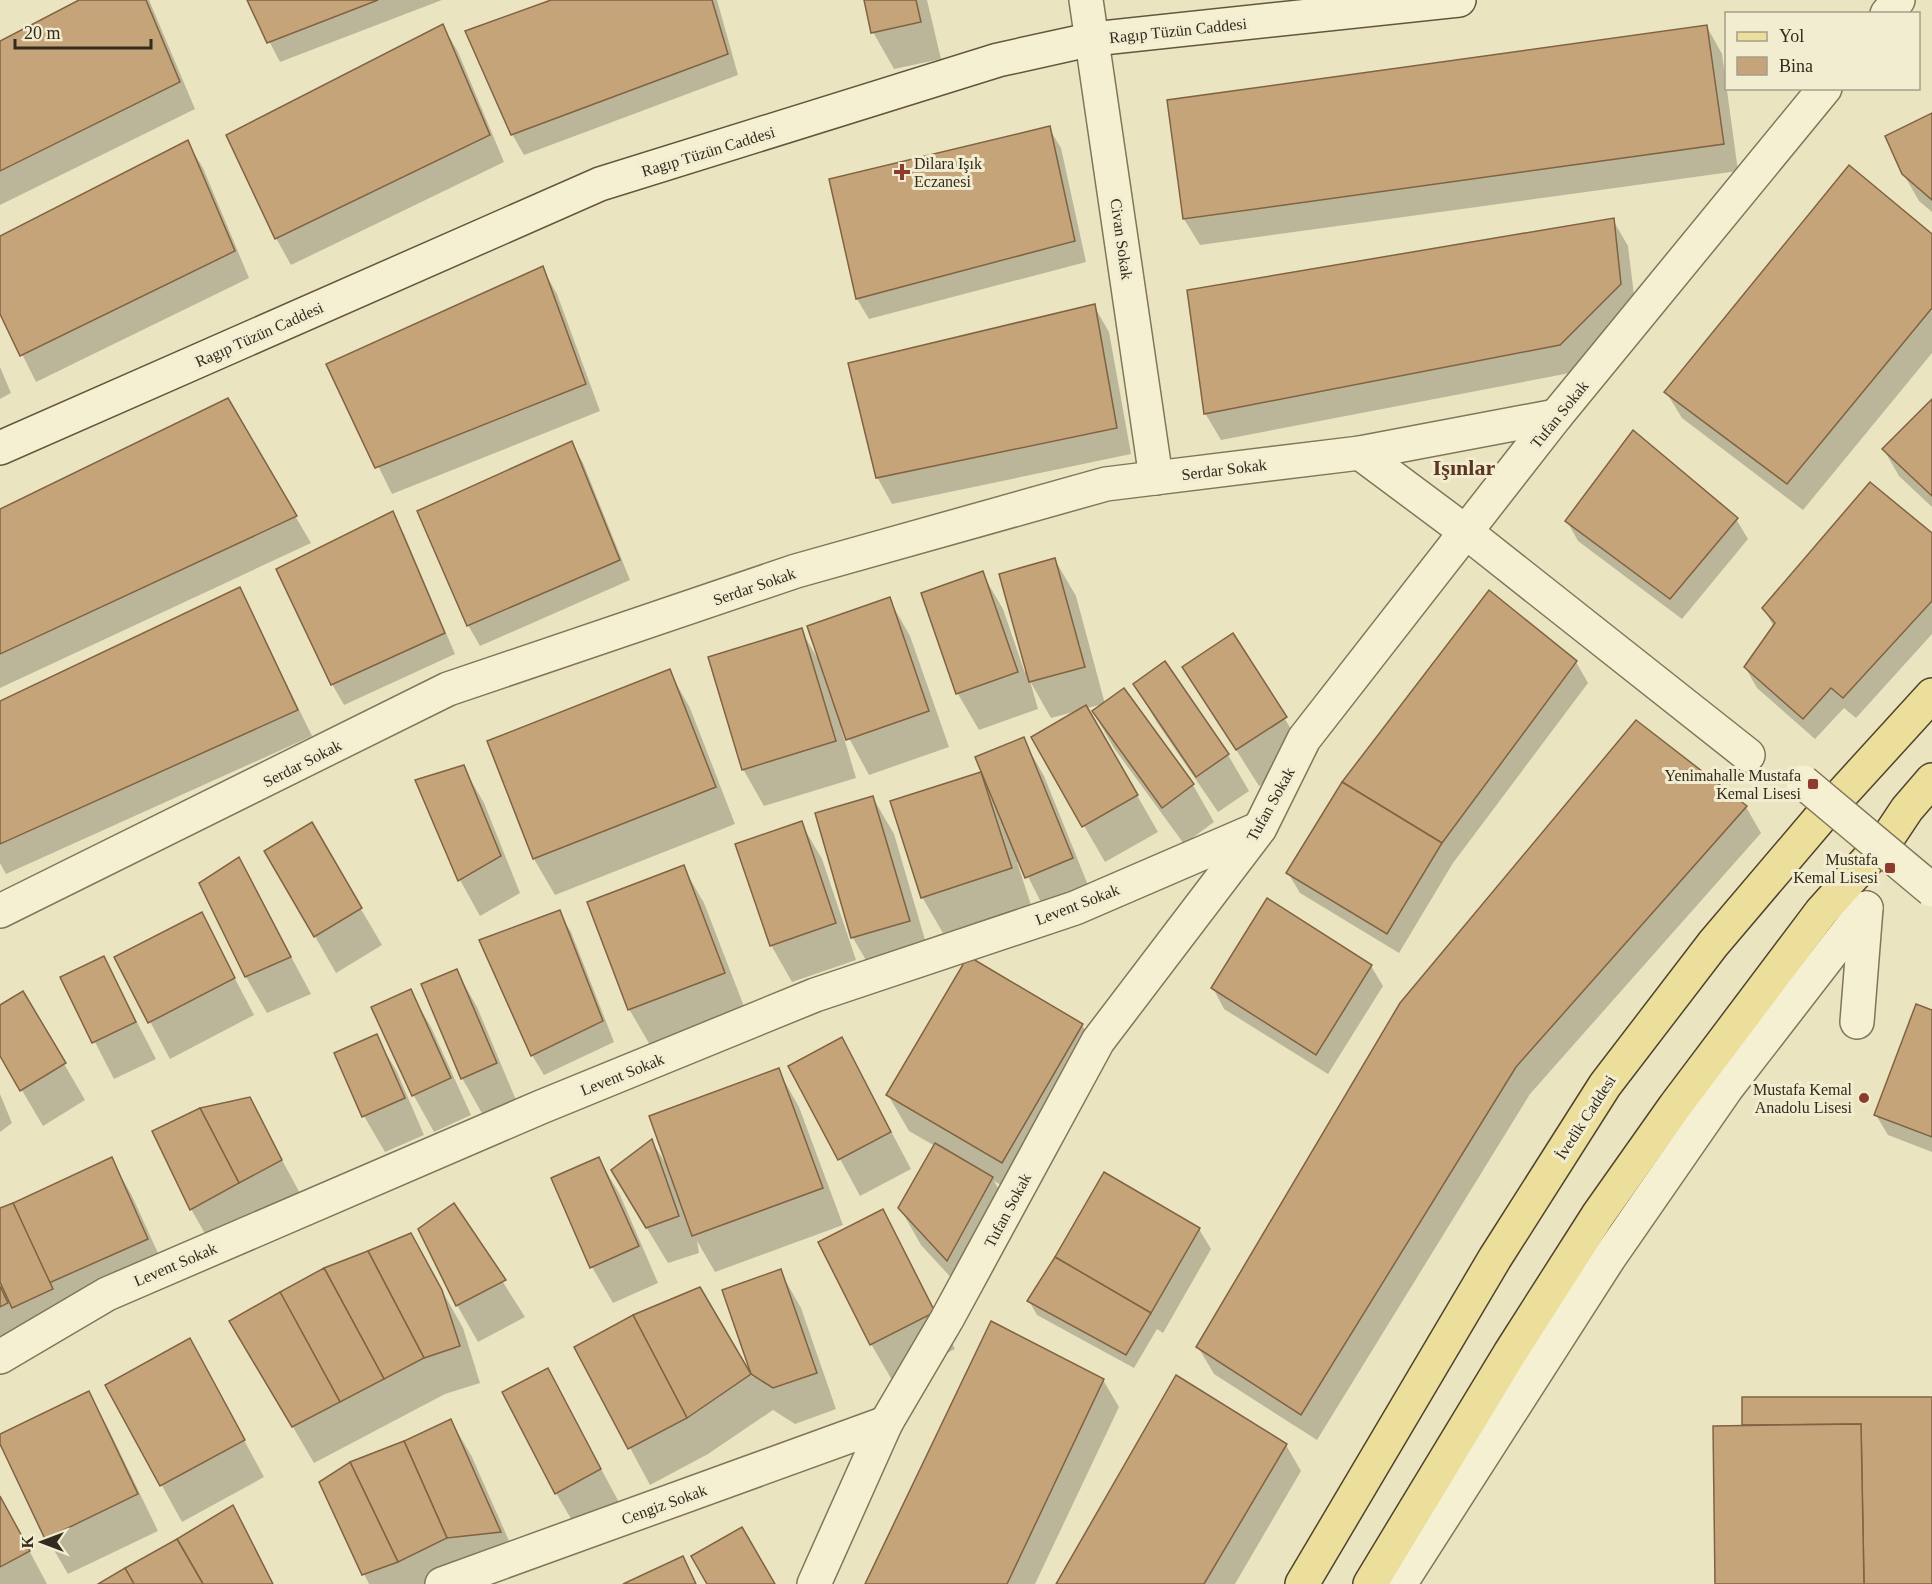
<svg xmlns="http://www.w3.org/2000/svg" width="1932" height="1584" font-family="Georgia,serif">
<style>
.shadow{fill:#0003}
.building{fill:#c6a479;stroke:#806342;stroke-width:1.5}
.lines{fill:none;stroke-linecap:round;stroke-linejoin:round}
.street-casing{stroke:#82755a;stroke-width:36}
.secondary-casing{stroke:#64563d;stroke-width:36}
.primary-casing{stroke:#50432e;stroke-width:36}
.street{stroke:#f6f0d3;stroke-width:33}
.secondary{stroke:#f6f0d3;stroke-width:33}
.primary{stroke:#ecde9b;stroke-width:33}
.street-bridge-casing{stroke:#82755a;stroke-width:36;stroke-linecap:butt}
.street-bridge{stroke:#f6f0d3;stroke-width:33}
.poi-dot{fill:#8d3b2e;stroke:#f2edd0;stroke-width:2}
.labels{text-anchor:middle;stroke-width:6;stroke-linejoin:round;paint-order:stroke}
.street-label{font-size:16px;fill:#332b1d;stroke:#f2edd0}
.poi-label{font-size:16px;fill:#332b1d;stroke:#f2edd0;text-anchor:end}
.district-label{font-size:22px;font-weight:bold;fill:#5c3520;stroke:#f2edd0}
</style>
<rect width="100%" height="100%" fill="#eae4c1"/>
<g class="shadow">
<path d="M83,0H149L195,109L0,205V42Z"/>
<path d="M248,0H442L280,62Z"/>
<path d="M556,0H717L738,75L524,155L512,134Z"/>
<path d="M865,0H927L941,59L894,69L873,32Z"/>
<path d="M443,26L458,52L504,162L291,265L276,238Z"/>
<path d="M1707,27L1722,54L1738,171L1200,245L1184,219L1169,101Z"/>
<path d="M1932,115V212L1919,201L1903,173Z"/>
<path d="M1049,128L1061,148L1086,262L869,319L857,299L831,180Z"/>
<path d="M187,142L203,168L249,278L36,382L0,310V238Z"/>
<path d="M1613,220L1628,246L1636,312L1575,372L1221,440L1205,413Z"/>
<path d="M1932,235V353L1803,510L1682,418L1666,392Z"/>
<path d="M542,268L557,294L600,411L392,494L328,365Z"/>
<path d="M1094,306L1109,332L1131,454L892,504L877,477Z"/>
<path d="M0,367L11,393L0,399Z"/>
<path d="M227,400L311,543L0,688V511Z"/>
<path d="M1932,401V507L1899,476L1884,450Z"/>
<path d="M572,443L583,463L630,580L480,646L468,625Z"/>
<path d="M392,513L404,534L455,654L344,705L332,684Z"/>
<path d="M1736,519L1748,539L1682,619L1578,541L1567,521Z"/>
<path d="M1932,535V634L1856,718L1844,708L1815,739L1757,688L1745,667L1774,627L1764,609Z"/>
<path d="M1055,560L1076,596L1105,704L1124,690L1193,785L1214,822L1184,844L1114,748L1093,712L1104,704L1087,708L1158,832L1105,862L1033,738L1077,711L1051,718L1030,681L1038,709L979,730L958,694L923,594L982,573L1003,609L1025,673Z"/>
<path d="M240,589L312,736L6,874L0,863V702Z"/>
<path d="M889,599L910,636L949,747L869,775L843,727L841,728L856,778L764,806L743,769L801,630L819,661Z"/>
<path d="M1232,636L1307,754L1259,786L1184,667Z"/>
<path d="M1576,662L1588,683L1453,863L1399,953L1300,893L1288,873Z"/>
<path d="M1165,663L1228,755L1249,791L1218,812L1156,721L1135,684Z"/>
<path d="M669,671L690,708L735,824L555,895L534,859L489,742Z"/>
<path d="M1023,739L1044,776L1092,895L1047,914L1020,861L1017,862L1031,905L943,933L922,897L980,774L988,784Z"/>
<path d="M463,767L484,803L520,893L480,916L460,880L417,781Z"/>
<path d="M873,798L894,834L930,957L874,974L853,938L816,815Z"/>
<path d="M1746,807L1761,833L1530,1094L1317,1440L1214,1374L1198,1347Z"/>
<path d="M801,823L822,859L856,960L792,982L771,945Z"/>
<path d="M311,824L382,945L336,973L266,851Z"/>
<path d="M239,859L311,994L267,1013L246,977Z"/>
<path d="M683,867L704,903L745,1009L650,1045L629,1009Z"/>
<path d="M559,912L571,932L614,1042L544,1075L532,1055Z"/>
<path d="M201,914L254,1015L170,1059L116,958Z"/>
<path d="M104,958L156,1059L114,1079L62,978Z"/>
<path d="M1371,966L1383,986L1328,1074L1224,1009L1213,988Z"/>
<path d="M456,970L477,1007L516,1100L483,1115L462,1078Z"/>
<path d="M410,991L431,1027L471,1115L434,1132L414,1096L373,1008Z"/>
<path d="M23,993L85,1100L43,1126L0,1053V1007Z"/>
<path d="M1932,1012V1152L1888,1135L1876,1115Z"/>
<path d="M1082,1025L1103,1062L1023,1198L994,1181L1013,1214L968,1296L921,1245L900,1208L935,1146L909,1131L888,1095Z"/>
<path d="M376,1036L397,1072L424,1135L385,1152L364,1116Z"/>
<path d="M842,1039L911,1169L860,1196L790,1066Z"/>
<path d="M778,1070L799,1107L843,1225L715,1272L697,1241L699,1253L668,1263L634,1207L652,1142L670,1170Z"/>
<path d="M0,1094L12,1123L0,1132Z"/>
<path d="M249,1099L302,1197L212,1246L191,1209Z"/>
<path d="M111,1159L132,1196L168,1275L34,1343L22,1322L27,1340L0,1353V1209Z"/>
<path d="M599,1159L620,1195L658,1283L613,1303L592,1267Z"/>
<path d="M454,1205L525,1317L478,1342L457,1305Z"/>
<path d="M883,1211L955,1349L892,1380L871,1344Z"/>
<path d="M1199,1229L1211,1249L1163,1333L1157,1329L1134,1368L1037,1315L1029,1301Z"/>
<path d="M431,1271L463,1328L480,1383L445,1394L314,1463L252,1357Z"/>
<path d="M780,1271L801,1308L836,1409L795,1424L773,1410L708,1454L650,1485L576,1347L699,1289L753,1378L724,1291Z"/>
<path d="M190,1340L264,1477L182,1522L107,1386Z"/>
<path d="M548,1370L621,1506L577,1529L556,1493Z"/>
<path d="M1103,1380L1119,1407L1035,1584H867Z"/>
<path d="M89,1393L109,1430L158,1531L68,1574L47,1538L0,1436Z"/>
<path d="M1932,1398V1584H1717L1744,1426V1399Z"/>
<path d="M451,1421L472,1457L521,1568L448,1584H369L364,1574Z"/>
<path d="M1286,1445L1301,1471L1235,1584H1058Z"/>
<path d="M0,1496L47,1584H0Z"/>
<path d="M232,1507L273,1584H98Z"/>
</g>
<g class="building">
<path d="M79,0H146L180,82L0,171V41Z"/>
<path d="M247,0H378L267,43Z"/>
<path d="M551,0H712L728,54L511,135L465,31Z"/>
<path d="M864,0H916L921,22L871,33Z"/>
<path d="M443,24L490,135L275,239L226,135Z"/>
<path d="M1707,25L1724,144L1183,219L1167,100Z"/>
<path d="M1932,113V200L1902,174L1885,136Z"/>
<path d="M1050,126L1075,241L856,299L829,179Z"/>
<path d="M188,140L235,251L20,356L0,314V236Z"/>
<path d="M1849,165L1932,234V308L1787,484L1664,392Z"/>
<path d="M1614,218L1621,284L1560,345L1204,414L1187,290Z"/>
<path d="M543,266L586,384L375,468L326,364Z"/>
<path d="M1095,304L1117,428L876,478L848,363Z"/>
<path d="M228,398L297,516L0,654V509Z"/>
<path d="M1932,399V496L1882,449Z"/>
<path d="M1633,430L1738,518L1670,599L1565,521Z"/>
<path d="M572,441L620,560L467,626L417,511Z"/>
<path d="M1870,482L1932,533V601L1843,698L1831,688L1803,719L1744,667L1775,623L1762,608Z"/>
<path d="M393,511L445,633L331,685L276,569Z"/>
<path d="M1055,558L1085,667L1029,682L999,574Z"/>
<path d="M983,571L1018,672L956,694L921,593Z"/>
<path d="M240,587L298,710L0,844V701Z"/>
<path d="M1489,590L1577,661L1442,843L1342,782Z"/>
<path d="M890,597L929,711L846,740L807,626Z"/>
<path d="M802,628L836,741L742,770L708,657Z"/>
<path d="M1233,633L1287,717L1236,750L1182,667Z"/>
<path d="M1165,661L1229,754L1196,777L1133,684Z"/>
<path d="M670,669L716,787L533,859L487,741Z"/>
<path d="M1124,688L1194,784L1162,808L1092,711Z"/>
<path d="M1086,705L1138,795L1082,827L1031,737Z"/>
<path d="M1636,720L1747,806L1516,1067L1301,1415L1196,1347L1400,1003Z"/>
<path d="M1024,737L1073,858L1025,878L975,757Z"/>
<path d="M464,765L501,856L458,881L415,780Z"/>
<path d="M981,772L1012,868L921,898L890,801Z"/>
<path d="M1342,782L1442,843L1387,934L1286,873Z"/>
<path d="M873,796L910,921L851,938L815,813Z"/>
<path d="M802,821L836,923L770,946L735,844Z"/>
<path d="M312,822L362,908L314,937L264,851Z"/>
<path d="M239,857L291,957L245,977L199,883Z"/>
<path d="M684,865L725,973L628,1010L587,902Z"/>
<path d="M1267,898L1372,965L1316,1055L1211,988Z"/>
<path d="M560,910L603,1021L531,1056L479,940Z"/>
<path d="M202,912L235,978L148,1023L114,957Z"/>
<path d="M104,956L136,1022L92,1043L60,977Z"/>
<path d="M968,956L1083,1024L1002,1163L886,1095Z"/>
<path d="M457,969L497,1063L461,1079L421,984Z"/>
<path d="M411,989L451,1078L412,1096L371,1007Z"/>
<path d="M23,991L66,1063L20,1091L0,1056V1005Z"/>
<path d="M1916,1004L1932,1010V1137L1874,1115Z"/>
<path d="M377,1034L405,1098L362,1117L334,1053Z"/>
<path d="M842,1037L891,1132L838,1160L788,1066Z"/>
<path d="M779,1068L823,1188L692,1236L649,1116Z"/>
<path d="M250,1097L282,1160L239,1183L200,1108Z"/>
<path d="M200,1108L239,1183L190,1210L152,1131Z"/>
<path d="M652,1139L679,1216L646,1228L611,1170Z"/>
<path d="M935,1143L993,1177L947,1261L898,1208Z"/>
<path d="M112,1157L148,1239L49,1283L13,1203Z"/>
<path d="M599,1157L639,1246L590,1268L551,1178Z"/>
<path d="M1104,1172L1200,1228L1151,1313L1055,1257Z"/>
<path d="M13,1203L53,1289L12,1308L0,1282V1208Z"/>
<path d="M454,1203L506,1280L456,1306L418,1229Z"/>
<path d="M883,1209L935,1312L870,1345L818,1242Z"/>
<path d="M411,1233L442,1290L460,1346L424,1358L368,1251Z"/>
<path d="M368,1251L424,1358L384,1379L324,1268Z"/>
<path d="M1055,1257L1151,1313L1126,1355L1027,1301Z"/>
<path d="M324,1268L384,1379L340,1402L280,1292Z"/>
<path d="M781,1269L817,1373L773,1388L751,1374L722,1290Z"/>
<path d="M0,1286L8,1303L0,1307Z"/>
<path d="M700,1287L751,1374L687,1418L633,1315Z"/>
<path d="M280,1292L340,1402L292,1427L229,1321Z"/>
<path d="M633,1315L687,1418L628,1449L574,1347Z"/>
<path d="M991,1321L1104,1379L1007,1584H865Z"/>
<path d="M190,1338L245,1440L160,1486L105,1385Z"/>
<path d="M548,1368L601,1469L555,1494L502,1392Z"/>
<path d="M1176,1375L1287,1444L1204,1584H1056Z"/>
<path d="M89,1391L138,1494L45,1539L0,1444V1434Z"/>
<path d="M1742,1397H1932V1584H1864L1861,1424L1742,1425Z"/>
<path d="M451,1419L501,1532L447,1538L404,1441Z"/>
<path d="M1861,1424L1864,1584H1715L1713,1426Z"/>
<path d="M404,1441L447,1538L398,1562L350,1462Z"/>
<path d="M350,1462L398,1562L362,1575L319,1482Z"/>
<path d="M0,1496L30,1551L0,1567Z"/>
<path d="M233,1505L273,1584H203L177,1539Z"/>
<path d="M742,1527L775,1584H707L691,1556Z"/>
<path d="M177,1539L203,1584H134L125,1568Z"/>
<path d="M683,1556L696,1584H623Z"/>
<path d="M125,1568L134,1584H98Z"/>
</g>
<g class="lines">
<g class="street-casing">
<g id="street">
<path d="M1086,0L1156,478"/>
<path d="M1887,14L1898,0"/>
<path d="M1360,453L1466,532L1748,755"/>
<path d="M0,911L448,689L796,571L1106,484L1360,453L1556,416"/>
<path d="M1857,1022L1866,908"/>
<path d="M0,1357L107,1294L541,1107L815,995L1075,908L1258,829"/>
<path d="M442,1584L886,1423"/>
<path d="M814,1584L886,1423L947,1319L1098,1041L1260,828L1304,739L1556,416L1825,88"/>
<path d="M1400,1584L1609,1258L1726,1089L1866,908"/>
</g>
</g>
<g class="secondary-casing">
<path id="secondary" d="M0,448L600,184L998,60L1093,39L1459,0"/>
</g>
<g class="primary-casing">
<g id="primary">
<path d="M1302,1584L1495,1258L1605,1085L1713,944L1820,818L1932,695"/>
<path d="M1370,1584L1510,1353L1598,1215L1675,1106L1821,912L1889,836L1907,809L1932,780"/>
</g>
</g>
<use href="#street" class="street"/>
<use href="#secondary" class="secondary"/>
<use href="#primary" class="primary"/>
<g class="street-bridge-casing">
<path id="street-bridge" d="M1803,782L1932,890"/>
</g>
<use href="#street-bridge" class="street-bridge"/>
</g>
<g class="poi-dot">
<path d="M899 163h6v6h6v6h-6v6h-6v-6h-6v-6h6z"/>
<rect x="1807" y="778" width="12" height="12" rx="3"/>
<rect x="1884" y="862" width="12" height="12" rx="3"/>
<circle cx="1864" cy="1098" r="6"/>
</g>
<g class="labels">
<g class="street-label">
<text transform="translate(1178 30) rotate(-6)" y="6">Ragıp Tüzün Caddesi</text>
<text transform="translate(708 151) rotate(-17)" y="6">Ragıp Tüzün Caddesi</text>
<text transform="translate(1122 239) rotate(82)" y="6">Civan Sokak</text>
<text transform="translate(259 334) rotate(-24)" y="6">Ragıp Tüzün Caddesi</text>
<text transform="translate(1559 414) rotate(-51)" y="6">Tufan Sokak</text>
<text transform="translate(1224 469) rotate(-7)" y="6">Serdar Sokak</text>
<text transform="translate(754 586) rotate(-19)" y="6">Serdar Sokak</text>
<text transform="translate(302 763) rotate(-27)" y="6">Serdar Sokak</text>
<text transform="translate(1270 804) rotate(-61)" y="6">Tufan Sokak</text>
<text transform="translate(1077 904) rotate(-21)" y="6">Levent Sokak</text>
<text transform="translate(622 1074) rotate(-22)" y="6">Levent Sokak</text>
<text transform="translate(1585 1117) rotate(-57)" y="6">İvedik Caddesi</text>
<text transform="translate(1007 1210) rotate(-62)" y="6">Tufan Sokak</text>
<text transform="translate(175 1264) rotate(-23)" y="6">Levent Sokak</text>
<text transform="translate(664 1504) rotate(-20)" y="6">Cengiz Sokak</text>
</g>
<g class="poi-label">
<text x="914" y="169" text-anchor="start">Dilara Işık<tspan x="914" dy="18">Eczanesi</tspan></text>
<text x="1801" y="781">Yenimahalle Mustafa<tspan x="1801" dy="18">Kemal Lisesi</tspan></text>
<text x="1878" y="865">Mustafa<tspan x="1878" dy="18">Kemal Lisesi</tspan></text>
<text x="1852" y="1095">Mustafa Kemal<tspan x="1852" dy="18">Anadolu Lisesi</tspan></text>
</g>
<g class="district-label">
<text x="1464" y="475">Işınlar</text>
</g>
</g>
<rect x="1725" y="12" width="195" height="78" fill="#f2edd0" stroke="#a69f88" stroke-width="1.5"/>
<rect x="1737" y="32" width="30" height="9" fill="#ecde9b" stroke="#a69f88" stroke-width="1.5"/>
<text x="1779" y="42" font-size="18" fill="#332b1d">Yol</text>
<rect x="1737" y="57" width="30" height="18" fill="#c6a479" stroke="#a69f88" stroke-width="1.5"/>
<text x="1779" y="72" font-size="18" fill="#332b1d">Bina</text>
<g transform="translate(42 1542) rotate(270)" stroke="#f2edd0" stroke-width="4.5" paint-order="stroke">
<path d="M0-4.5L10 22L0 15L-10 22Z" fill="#332b1d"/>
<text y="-9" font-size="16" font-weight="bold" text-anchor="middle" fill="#332b1d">K</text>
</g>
<path d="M15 39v9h136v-9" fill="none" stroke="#332b1d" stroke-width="3"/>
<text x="24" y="39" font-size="18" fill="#332b1d" stroke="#f2edd0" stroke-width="4.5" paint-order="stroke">20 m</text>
</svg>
